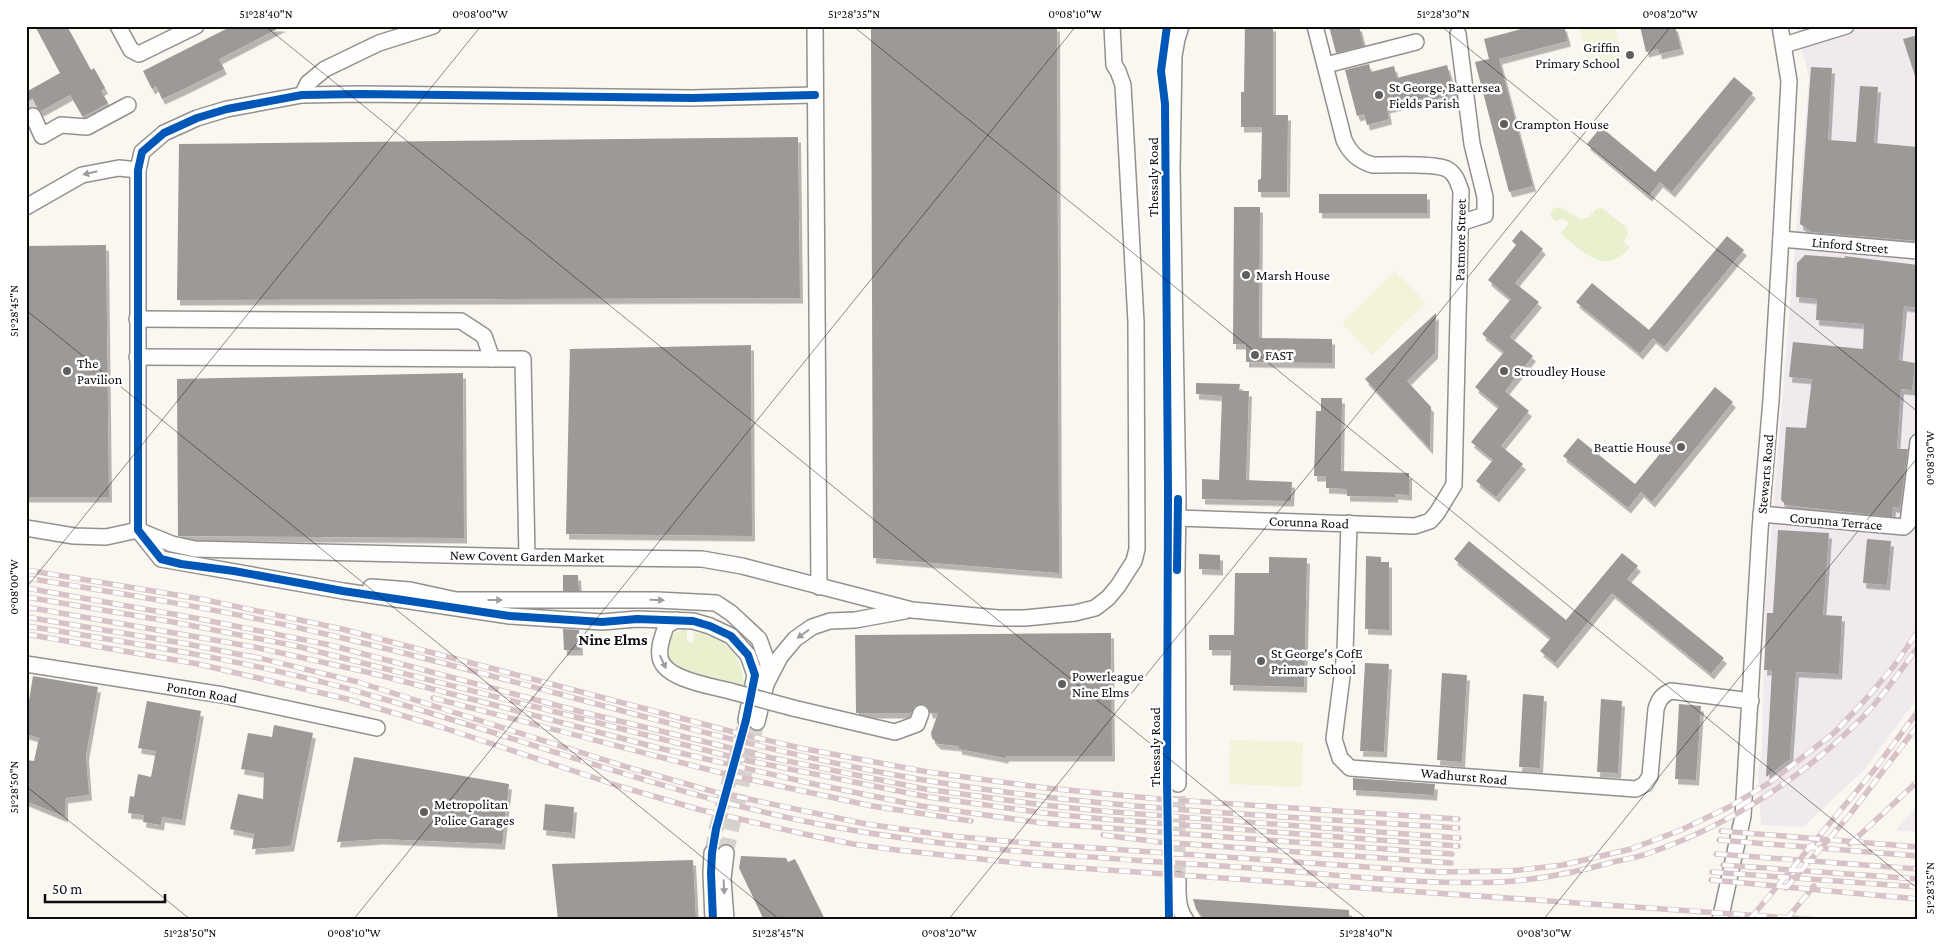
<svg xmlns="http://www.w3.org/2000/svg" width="1944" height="946" font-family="'Crimson Pro',serif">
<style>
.industrial{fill:#f0e9ed}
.green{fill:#e8f0ce}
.pitch{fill:#f2f3d8}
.building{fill:#9d9996;filter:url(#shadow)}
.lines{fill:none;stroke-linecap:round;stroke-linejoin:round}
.minor-tunnel{stroke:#d6d3ce;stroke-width:15;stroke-dasharray:15 8;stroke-linecap:butt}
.minor-casing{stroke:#93918f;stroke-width:18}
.minor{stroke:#fefefd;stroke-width:15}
.rail-casing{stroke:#d7c3c7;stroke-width:5.5}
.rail{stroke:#fff;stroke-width:4;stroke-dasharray:11;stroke-linecap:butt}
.minor-bridge-casing{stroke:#93918f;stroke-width:18;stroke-linecap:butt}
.minor-bridge{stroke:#fefefd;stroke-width:15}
.cycleway-casing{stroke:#fff;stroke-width:11}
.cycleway{stroke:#0057b8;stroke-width:8}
.oneway{fill:#9d9d9d}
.ticks{fill:none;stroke:#0c0c0c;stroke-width:1;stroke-opacity:0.45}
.poi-dot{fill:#5f5e5c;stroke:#fff;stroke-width:2}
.labels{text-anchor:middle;stroke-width:5;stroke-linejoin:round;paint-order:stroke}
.poi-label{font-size:14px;fill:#0c0c0c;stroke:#fff;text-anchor:start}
.street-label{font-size:14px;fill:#0c0c0c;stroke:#fff}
.quarter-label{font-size:16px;font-weight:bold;fill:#0c0c0c;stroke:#fff}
.neatline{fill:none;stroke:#0c0c0c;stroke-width:2}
.ticks-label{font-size:12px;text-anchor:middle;fill:#0c0c0c}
</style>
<defs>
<filter id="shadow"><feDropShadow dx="3" dy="5.5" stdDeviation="0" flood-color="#0004"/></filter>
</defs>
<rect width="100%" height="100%" fill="#faf6f0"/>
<g class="industrial">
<path d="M1796,26H1918V697L1865,769L1803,827L1761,825L1758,774L1762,750L1765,608L1809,77Z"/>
<path d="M1918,805V832L1896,830Z"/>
</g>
<g class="green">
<path d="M1559,207L1581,219L1589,217L1596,209L1602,208L1626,227L1628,234L1623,242L1630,247C1606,278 1583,251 1561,234L1569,223L1563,219L1555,221L1550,214L1553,209Z"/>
<path d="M687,629V642L693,643L694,632C720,637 741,650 743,679L746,680V686L681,670L673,666C668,657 665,648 672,638L671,636L678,631Z"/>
</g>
<g class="pitch">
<path d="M1579,26H1614L1623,58L1590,66Z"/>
<path d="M1395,271L1426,303L1372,355L1342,323Z"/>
<path d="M1230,740L1303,742L1302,787L1229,784Z"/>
</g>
<g class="building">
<path d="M35,26H67L91,70L94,68L105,88L101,91L108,103L83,117L70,95L41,111L33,107L26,110V92L60,73Z"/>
<path d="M232,26H283L219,59L224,69L184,89L162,99L156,86L152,89L143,71Z"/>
<path d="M871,26H1057L1059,573L873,558Z"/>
<path d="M1245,26H1273V115H1288L1287,192H1258V180L1261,179L1262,127H1241V92H1244Z"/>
<path d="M1329,26H1359L1364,46L1336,53Z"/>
<path d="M1532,26H1564L1568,41L1499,59L1533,186L1509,192L1475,62L1489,59L1484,39Z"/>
<path d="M1640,26H1675L1681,49L1659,54L1658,49L1646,52Z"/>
<path d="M1918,35V76H1915L1903,39Z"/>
<path d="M1369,64L1371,72L1394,66L1397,78L1447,65L1455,94L1415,104L1414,101L1387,108L1389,119L1367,125L1364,114L1357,116L1345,70Z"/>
<path d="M1811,67L1832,68L1828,140L1856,142L1860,86L1878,87L1874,143L1918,147V241L1812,232L1800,224Z"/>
<path d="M1734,77L1753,93L1672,192L1660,182L1649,196L1587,144L1601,127L1655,172Z"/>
<path d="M798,137L800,298L177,300L179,144Z"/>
<rect x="1319" y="194" width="108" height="19"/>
<path d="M1234,207H1260L1259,338L1332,339V363L1246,362V344H1233Z"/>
<path d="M1521,230L1543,249L1515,283L1539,302L1510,337L1533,356L1505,391L1529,411L1501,446L1523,464L1496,497L1476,481L1493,460L1471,442L1499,407L1475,387L1504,352L1482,334L1511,299L1488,280L1516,245L1512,241Z"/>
<path d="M1727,236L1744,250L1664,347L1653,338L1640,354L1576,302L1592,283L1649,330Z"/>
<path d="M106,245L109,497H26V246Z"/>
<path d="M1805,255L1846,258L1844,256L1918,265V308L1904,306L1899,360L1915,363L1912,390L1901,389L1897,449H1908L1900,508L1893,507L1892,517L1786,505L1781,500L1786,427L1806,428L1812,379L1789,377L1793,342L1863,349L1864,324L1816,320L1817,299L1796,297L1797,263Z"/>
<path d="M1436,313L1435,353L1407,381L1431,407L1430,449L1365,379Z"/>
<path d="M751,345L752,536L566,534L570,349Z"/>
<path d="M463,373L464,538L178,536L177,379Z"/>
<path d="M1196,383L1240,384L1239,391H1249L1246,480L1292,482L1291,501L1202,499V479L1219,480L1222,396L1196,394Z"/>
<path d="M1715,387L1733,402L1652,502L1641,492L1628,508L1563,456L1578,438L1635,484Z"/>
<path d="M1321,398H1342L1341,471L1409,473V495L1395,494V497L1347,496V489L1326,488V476H1314L1316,411H1321Z"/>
<path d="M1778,530L1829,533L1823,615L1842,616L1839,674L1796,672L1790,759L1766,777L1772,670H1764L1767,613H1773Z"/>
<path d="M1867,539L1891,541L1887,585L1863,583Z"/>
<path d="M1469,541L1566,620L1622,553L1638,566L1627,579L1724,658L1711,674L1612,593L1555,663L1540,651L1551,638L1454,559Z"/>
<path d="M1199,554L1220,555V570L1199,569Z"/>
<path d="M1366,556L1381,557V562H1389V630L1365,629Z"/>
<path d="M1269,557L1307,558L1304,687L1230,685L1231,650H1209V635H1234L1235,573H1269Z"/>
<path d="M563,575H578L579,591H563Z"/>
<path d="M563,629L579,630L580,650H564Z"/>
<path d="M1111,633L1112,756H1006L1005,758L959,749V746L938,744L932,738L931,733L938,713H930L928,707L924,704L915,706L911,713H856L855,635Z"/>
<path d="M1365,663L1389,664L1384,752L1360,751Z"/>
<path d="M1442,673L1467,675L1462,762L1437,760Z"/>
<path d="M33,676L98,687L86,755L89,795L65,798V817L26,801V760L34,761L39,738L26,734V719Z"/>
<path d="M1523,694L1544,696L1540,768L1519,767Z"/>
<path d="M1601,699L1622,701L1618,773L1597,772Z"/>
<path d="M147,701L201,711L182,820L162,817L161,825L143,822L144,815L128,813L130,796L134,797L138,774L151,777L156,751L138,748Z"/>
<path d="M1679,704L1701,706L1696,780L1675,779Z"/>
<path d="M274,725L313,733L291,846L252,849L254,834L230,829L238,794L263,799L264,773L241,769L248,733L272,737Z"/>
<path d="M354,757L509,784L502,844L381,839L337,842Z"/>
<path d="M1353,778L1435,784L1434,795L1353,790Z"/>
<path d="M545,804L574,807L572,833L543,830Z"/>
<path d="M741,856L786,858L788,862L795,859L825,920H764L739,868Z"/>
<path d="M693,860L696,920H558L552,864Z"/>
<path d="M1193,899L1349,910V920H1207L1200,915L1196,909Z"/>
</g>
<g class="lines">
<g class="minor-tunnel">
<path d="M26,102L33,116"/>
<path d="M712,853L716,829L746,720"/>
<path d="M726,853L757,722"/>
<path d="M1178,880V784"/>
</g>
<g class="minor-casing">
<g id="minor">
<path d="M118,26L131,50L139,54L196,26"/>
<path d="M815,26L819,587"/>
<path d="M1458,34L1472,144L1485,197V215L1460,223"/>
<path d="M1784,45L1846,26"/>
<path d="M1326,65L1416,42"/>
<path d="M302,95L308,83L325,69L379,43L433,26"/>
<path d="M33,116L42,136L61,125L87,127L128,105"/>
<path d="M26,207L82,175L119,168L138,170"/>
<path d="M1781,239L1918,251"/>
<path d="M137,319L461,321L484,336L492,359"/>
<path d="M137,357L523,359L527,557"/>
<path d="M1761,514L1904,527L1908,523L1918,442"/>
<path d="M1177,518L1415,526L1430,521L1437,513L1454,485L1461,191C1458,183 1456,174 1447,169C1435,163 1389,165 1373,165C1358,161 1350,153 1344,140L1315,26"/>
<path d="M1349,523L1345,653L1334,739L1340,758L1350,768L1636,789L1645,784L1650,776L1656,709C1659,699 1662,695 1671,691L1751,701"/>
<path d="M26,528L74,536L106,537L138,530"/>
<path d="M140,531L172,544L195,549L527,557L702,559L742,566L912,610L998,618H1025L1075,613L1095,608L1108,598L1118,586L1134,561L1137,549L1136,322L1123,85L1118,71L1114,65L1112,26"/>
<path d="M371,587L410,590L456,600H657L716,603L731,613L759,639L768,664L766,684"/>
<path d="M676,620L666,626C663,636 658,646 660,657C663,679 711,686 730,691"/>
<path d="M26,664L223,695L377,728"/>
<path d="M793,708L895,732L917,724L921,713"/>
<path d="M746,720L755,675L748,655L731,636L710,626L693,621L637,619L602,622L510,616L343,591L161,559L138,530V170L142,152L164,133L197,118L227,109L302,95L360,94L692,98L815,95"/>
<path d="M757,722L766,684L780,657L795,639L812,627L830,621L855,620L905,611"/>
<path d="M1178,784L1177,570L1178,499L1172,169L1174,56L1177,39L1181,26"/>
<path d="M712,853L711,873L713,920"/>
<path d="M726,853L723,879L726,920"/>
<path d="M1178,880C1178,894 1177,908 1186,920"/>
<path d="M1720,920L1743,816L1760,530L1771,400L1781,236L1788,99L1789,81L1780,26"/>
</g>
</g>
<use href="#minor" class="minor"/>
<g class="rail-casing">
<g id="rail">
<path d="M26,570L201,599L342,629L741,734L800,748L928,772L1046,788L1159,799L1458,819"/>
<path d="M26,578C125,594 224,610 321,633C500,674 674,730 854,767C1052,808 1256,814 1458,828"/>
<path d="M26,588L195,618L330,645L582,712L772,758L925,789L1043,805L1101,811L1459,838"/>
<path d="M26,597L173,622L296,646L740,759L928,797L1044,813L1103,819L1458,846"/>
<path d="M26,607L254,647L371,673L659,748L809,783L921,806L1042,823L1452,854"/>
<path d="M26,617L182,643L258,658"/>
<path d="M26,626C145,645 264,663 380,698C515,737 647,786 785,817C942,852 1104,857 1264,869C1345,875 1434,887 1515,881C1548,878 1581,871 1613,862C1626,859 1640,857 1652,852C1728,825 1797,781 1855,725C1879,702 1898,674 1918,647"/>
<path d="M26,634L198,664L347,699L441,727L622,787L701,810L804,834L853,844L897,850L1036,865L1820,920"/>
<path d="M251,656L358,682L630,768L715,792L866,824L951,836L1037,844L1439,872L1510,871L1563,865L1631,849L1681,830L1729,807L1769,783L1834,733L1865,700L1894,666L1918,631"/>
<path d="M433,698L729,775L872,806L971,821"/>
<path d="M1721,831L1918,847"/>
<path d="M1103,835L1159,842L1451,863"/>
<path d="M1719,840L1918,856"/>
<path d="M1850,844L1918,781"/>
<path d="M1716,854L1918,869"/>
<path d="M1723,865L1918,879"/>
<path d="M1712,872L1918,887"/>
<path d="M1711,880L1918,899"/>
<path d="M1786,888L1848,817L1918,725"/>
<path d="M1750,919L1875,769L1918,711"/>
<path d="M1786,920L1814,886"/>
</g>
</g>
<use href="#rail" class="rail"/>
<g class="minor-bridge-casing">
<path id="minor-bridge" d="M730,691L793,708"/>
</g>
<use href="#minor-bridge" class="minor-bridge"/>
<g class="cycleway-casing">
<g id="cycleway">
<path d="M1167,26L1161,71L1165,104L1168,493L1167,780L1169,920"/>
<path d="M1177,570L1178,499"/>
<path d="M713,920L711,873L712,853L716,829L746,720L755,675L748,655L731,636L710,626L693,621L637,619L602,622L510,616L343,591L234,571L181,564L161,559L138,530V170L142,152L164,133L197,118L227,109L302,95L360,94L692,98L815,95"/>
</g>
</g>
<use href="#cycleway" class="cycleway"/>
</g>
<defs><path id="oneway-solid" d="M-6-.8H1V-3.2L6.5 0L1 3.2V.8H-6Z" transform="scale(1.25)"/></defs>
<g class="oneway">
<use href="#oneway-solid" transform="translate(90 173) rotate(167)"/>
<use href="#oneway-solid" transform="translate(495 600)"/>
<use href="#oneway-solid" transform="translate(657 600) rotate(1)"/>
<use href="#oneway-solid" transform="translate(803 634) rotate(144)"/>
<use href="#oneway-solid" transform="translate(663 662) rotate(65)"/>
<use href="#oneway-solid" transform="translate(724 887) rotate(87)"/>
</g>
<path class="ticks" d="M265,26L1368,920M853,26L1918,889M1441,26L1918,412M26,310L780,920M26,588L481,26M26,786L191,920M353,920L1076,26M948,920L1671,26M1543,920L1918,457"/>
<g class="poi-dot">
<circle cx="1630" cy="55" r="5"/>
<circle cx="1379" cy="95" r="5"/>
<circle cx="1504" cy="124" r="5"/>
<circle cx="1246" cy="275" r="5"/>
<circle cx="1255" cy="355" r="5"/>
<circle cx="67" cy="371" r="5"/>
<circle cx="1504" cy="371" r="5"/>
<circle cx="1681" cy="447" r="5"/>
<circle cx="1261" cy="661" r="5"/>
<circle cx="1062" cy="684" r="5"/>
<circle cx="424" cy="812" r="5"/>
</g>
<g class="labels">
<g class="poi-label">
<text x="1620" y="52" text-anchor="end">Griffin<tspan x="1620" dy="16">Primary School</tspan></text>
<text x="1389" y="92">St George, Battersea<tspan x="1389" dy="16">Fields Parish</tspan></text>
<text x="1514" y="129">Crampton House</text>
<text x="1256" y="280">Marsh House</text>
<text x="1265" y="360">FAST</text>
<text x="77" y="368">The<tspan x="77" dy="16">Pavilion</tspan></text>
<text x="1514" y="376">Stroudley House</text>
<text x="1671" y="452" text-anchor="end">Beattie House</text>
<text x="1271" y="658">St George's CofE<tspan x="1271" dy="16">Primary School</tspan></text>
<text x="1072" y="681">Powerleague<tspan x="1072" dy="16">Nine Elms</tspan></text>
<text x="434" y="809">Metropolitan<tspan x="434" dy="16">Police Garages</tspan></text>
</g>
<g class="street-label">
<text transform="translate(1153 177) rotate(-90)" y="5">Thessaly Road</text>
<text transform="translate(1460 240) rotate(-89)" y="5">Patmore Street</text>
<text transform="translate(1850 245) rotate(5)" y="5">Linford Street</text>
<text transform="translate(1765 474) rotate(-85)" y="5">Stewarts Road</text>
<text transform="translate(1836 521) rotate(5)" y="5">Corunna Terrace</text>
<text transform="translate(1309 522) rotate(2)" y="5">Corunna Road</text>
<text transform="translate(527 556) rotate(1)" y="5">New Covent Garden Market</text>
<text transform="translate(202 692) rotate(10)" y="5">Ponton Road</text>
<text transform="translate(1155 747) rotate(-90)" y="5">Thessaly Road</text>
<text transform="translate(1464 776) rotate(5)" y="5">Wadhurst Road</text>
</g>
<g class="quarter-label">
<text x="613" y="645">Nine Elms</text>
</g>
</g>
<rect width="1944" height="946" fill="none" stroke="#ffffff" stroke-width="55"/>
<path d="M45 894v8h120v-8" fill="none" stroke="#0c0c0c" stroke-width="2.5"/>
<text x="52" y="894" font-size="15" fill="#0c0c0c" stroke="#ffffff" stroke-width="4" paint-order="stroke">50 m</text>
<rect x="28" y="28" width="1888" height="890" class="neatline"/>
<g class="ticks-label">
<text x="266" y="18">51°28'40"N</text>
<text x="480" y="18">0°08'00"W</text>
<text x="854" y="18">51°28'35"N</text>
<text x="1075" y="18">0°08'10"W</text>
<text x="1443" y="18">51°28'30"N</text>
<text x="1670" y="18">0°08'20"W</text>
<text transform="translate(14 311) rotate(-90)" y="4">51°28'45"N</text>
<text transform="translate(1930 458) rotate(-90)" y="4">0°08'30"W</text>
<text transform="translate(14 587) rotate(-90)" y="4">0°08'00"W</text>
<text transform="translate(14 787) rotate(-90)" y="4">51°28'50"N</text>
<text transform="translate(1930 888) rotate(-90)" y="4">51°28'35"N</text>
<text x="190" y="937">51°28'50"N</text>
<text x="354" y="937">0°08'10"W</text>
<text x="778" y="937">51°28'45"N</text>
<text x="949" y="937">0°08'20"W</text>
<text x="1366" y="937">51°28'40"N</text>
<text x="1544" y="937">0°08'30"W</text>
</g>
</svg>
